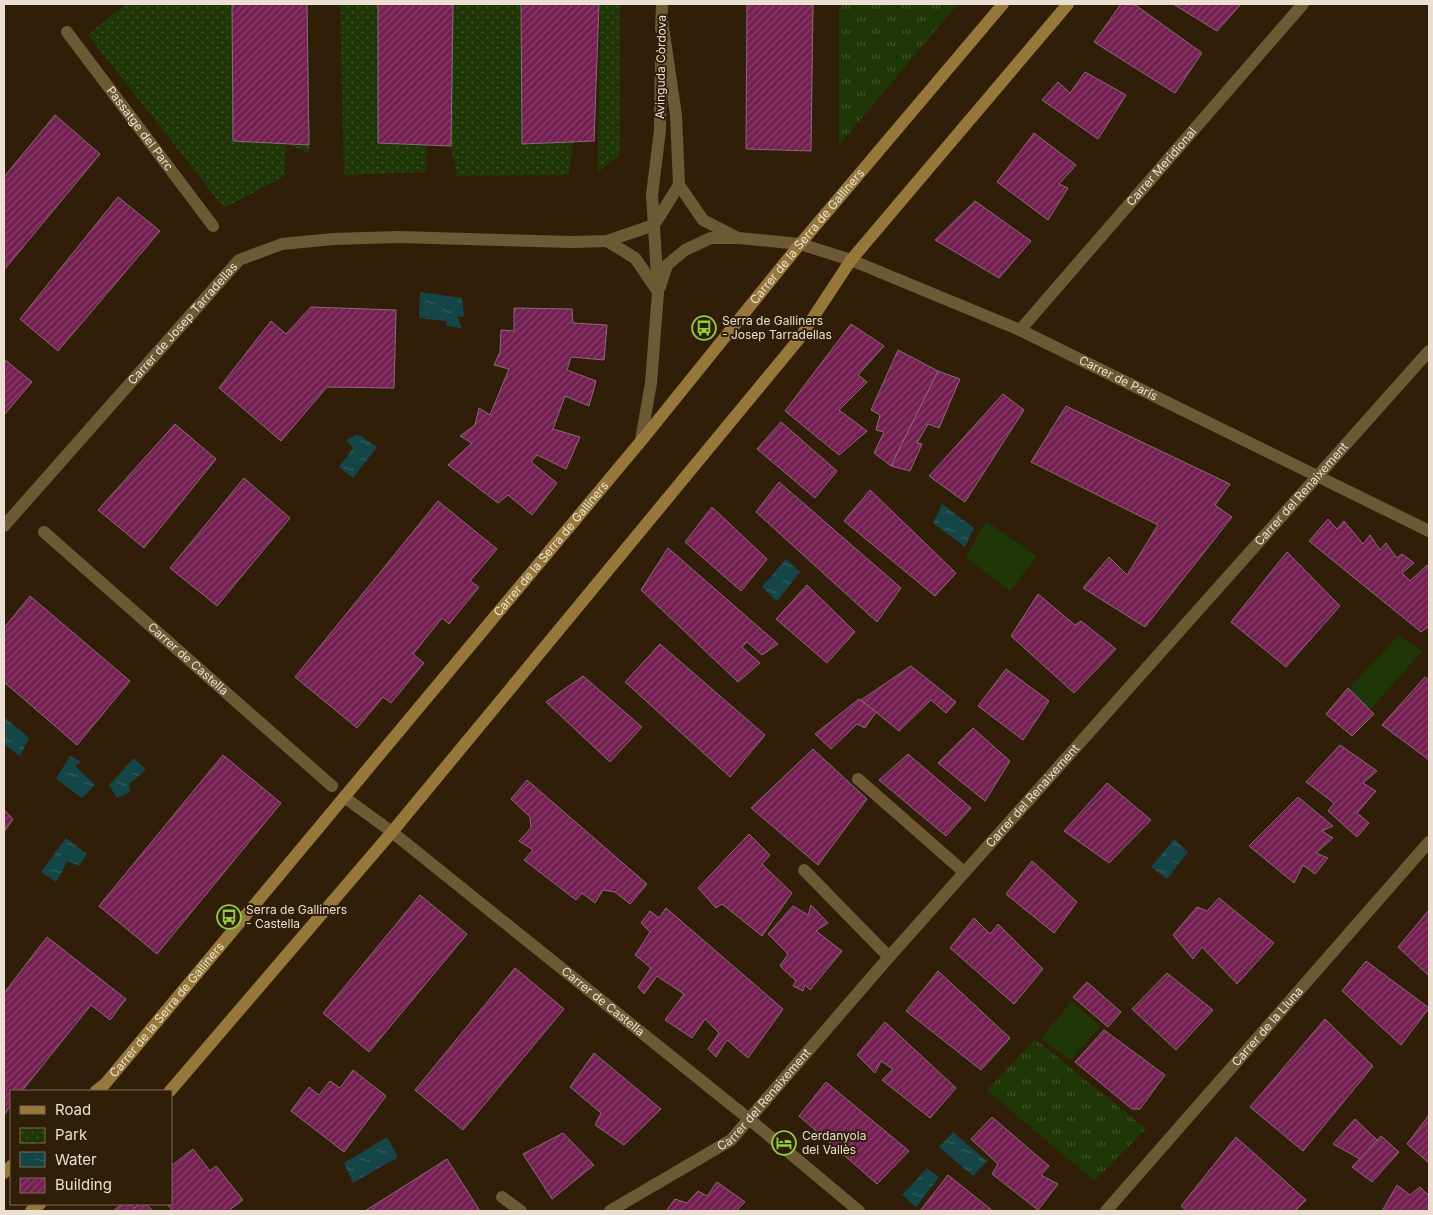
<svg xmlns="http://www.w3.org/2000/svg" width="1433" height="1215" font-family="Inter,sans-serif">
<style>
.grass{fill:url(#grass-tufts)}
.park{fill:url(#park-dots)}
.garden{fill:#1f3607}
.water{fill:url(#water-ripples)}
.building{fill:url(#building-hatch);stroke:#896a79}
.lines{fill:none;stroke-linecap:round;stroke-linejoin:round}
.lane{stroke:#6d5a35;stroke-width:12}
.street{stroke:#6d5a35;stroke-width:12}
.secondary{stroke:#97783b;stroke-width:12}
.labels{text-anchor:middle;stroke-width:4;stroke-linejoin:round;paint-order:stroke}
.street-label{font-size:12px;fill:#ebdfd2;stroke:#301e09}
.poi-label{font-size:12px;fill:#ebdfd2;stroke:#301e09;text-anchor:start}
</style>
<defs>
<pattern id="grass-tufts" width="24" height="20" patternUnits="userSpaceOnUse" patternTransform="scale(1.25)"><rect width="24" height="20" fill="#1f3607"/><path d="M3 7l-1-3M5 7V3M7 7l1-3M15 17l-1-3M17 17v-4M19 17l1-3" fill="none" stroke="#40532a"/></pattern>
<pattern id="park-dots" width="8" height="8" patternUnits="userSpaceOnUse" patternTransform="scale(1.25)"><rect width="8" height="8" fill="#1f3607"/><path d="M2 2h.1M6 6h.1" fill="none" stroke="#40532a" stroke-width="1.8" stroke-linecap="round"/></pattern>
<pattern id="water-ripples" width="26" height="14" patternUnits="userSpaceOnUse" patternTransform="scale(1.25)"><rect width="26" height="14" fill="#144547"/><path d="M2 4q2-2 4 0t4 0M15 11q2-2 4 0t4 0" fill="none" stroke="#365f61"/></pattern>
<pattern id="building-hatch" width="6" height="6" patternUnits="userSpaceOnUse" patternTransform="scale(1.25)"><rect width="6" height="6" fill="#741f51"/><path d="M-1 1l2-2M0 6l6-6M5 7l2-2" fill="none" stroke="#883f69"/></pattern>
</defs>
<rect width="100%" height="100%" fill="#301e09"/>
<g class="grass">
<path d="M839,4H958L839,145Z"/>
<path d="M1035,1039L1146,1129L1094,1181L987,1090Z"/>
</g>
<g class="park">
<path d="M125,4H307L310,153L286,144L284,176L224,208L88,35Z"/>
<path d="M340,4H378V143L426,145L427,172L344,175Z"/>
<path d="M453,4H521L522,144L573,142L569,175L457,176L451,146Z"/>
<path d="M600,4H620V155L598,172Z"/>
</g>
<g class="garden">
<path d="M986,521L1037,556L1010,591L966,557Z"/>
<path d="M1399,635L1422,651L1370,710L1349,689Z"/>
<path d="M1072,1001L1100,1026L1070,1061L1041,1038Z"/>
</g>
<g class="water">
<path d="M420,292L462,298L464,317L457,316L462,328L447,326L446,321L419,318Z"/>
<path d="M358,434L377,447L353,478L339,467L353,448L346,440Z"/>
<path d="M942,504L974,528L965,547L933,523Z"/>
<path d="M786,559L800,572L777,601L762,587Z"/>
<path d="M4,717L29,738L20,756L4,744Z"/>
<path d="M70,756L81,762L75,766L95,785L82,798L56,779Z"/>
<path d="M134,758L146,770L129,784L130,792L117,798L109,785Z"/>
<path d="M66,838L87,854L79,866L68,861L56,882L41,872Z"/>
<path d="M1174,839L1188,852L1167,879L1151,867Z"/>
<path d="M953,1132L987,1161L973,1176L939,1147Z"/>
<path d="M387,1137L398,1157L353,1183L344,1163Z"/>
<path d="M927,1168L939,1177L916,1207L902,1195Z"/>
</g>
<g class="building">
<path d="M232,4H307L309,145L233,141Z"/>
<path d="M378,4H453L451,146L378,143Z"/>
<path d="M521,4H599L594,141L522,144Z"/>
<path d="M747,4H813L811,151L746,149Z"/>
<path d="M1121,4H1134L1202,53L1175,93L1094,42Z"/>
<path d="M1173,4H1241L1217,31Z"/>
<path d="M1085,72L1126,95L1098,139L1042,100L1058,82L1070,93Z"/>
<path d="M55,115L100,154L4,270V177Z"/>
<path d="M1034,133L1076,165L1059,184L1068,188L1048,220L997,182Z"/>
<path d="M118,197L160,231L58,351L20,319Z"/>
<path d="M975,201L1031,241L999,278L935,240Z"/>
<path d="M311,307L396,310L394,388L327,387L281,441L219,388L271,321L286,334Z"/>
<path d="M514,308L572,309L573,323L607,325L604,360L571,357L567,370L596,381L589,406L565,396L553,429L580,437L566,469L537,455L531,462L557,483L532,515L508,495L498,503L448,465L472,443L460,436L475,425L479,408L490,415L509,369L494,365L500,352L501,330L514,331Z"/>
<path d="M851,324L884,346L858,375L867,382L839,410L867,431L839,455L785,411Z"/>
<path d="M898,350L938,371L891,466L874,453L884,432L876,430L880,415L871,410Z"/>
<path d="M4,359L32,382L4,415Z"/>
<path d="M938,371L960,379L939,428L928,424L917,443L922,444L910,471L891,466Z"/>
<path d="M1003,394L1024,410L965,502L929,476Z"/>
<path d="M1066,406L1230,484L1215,505L1232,517L1145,627L1083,588L1109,557L1127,575L1158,525L1031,462Z"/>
<path d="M781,422L837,471L815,498L757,449Z"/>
<path d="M175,424L216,459L144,548L98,510Z"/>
<path d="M244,478L290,518L217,606L170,568Z"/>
<path d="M779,482L901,588L877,622L756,512Z"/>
<path d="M870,490L956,573L935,596L844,521Z"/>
<path d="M438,501L497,549L470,581L479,587L449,624L442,618L413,654L424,663L391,703L383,697L357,728L295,677Z"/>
<path d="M712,507L767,559L741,591L685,542Z"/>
<path d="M1328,519L1337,529L1344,521L1363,544L1370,535L1380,550L1386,543L1397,558L1402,554L1414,563L1402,573L1410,581L1427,565L1429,567V628L1428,627L1421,632L1309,541Z"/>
<path d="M668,548L778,644L762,655L747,642L742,647L760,663L738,682L641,590Z"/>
<path d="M1287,552L1340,606L1286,667L1231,622Z"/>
<path d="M807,585L855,632L827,663L776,619Z"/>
<path d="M1038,594L1075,625L1081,621L1116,649L1074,693L1011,636Z"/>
<path d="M30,596L130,681L77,745L4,682V628Z"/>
<path d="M660,644L765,735L730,777L625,682Z"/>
<path d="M911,666L956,702L946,713L931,700L899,731L861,700Z"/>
<path d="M1006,669L1049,701L1023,740L978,706Z"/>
<path d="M583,676L642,727L610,762L546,702Z"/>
<path d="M1425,677L1429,680V760L1382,725Z"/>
<path d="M1348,688L1374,714L1352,736L1326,714Z"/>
<path d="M859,699L876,712L865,728L857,724L831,749L815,734Z"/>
<path d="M973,728L1010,761L985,801L938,763Z"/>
<path d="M1340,745L1377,771L1363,783L1376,791L1357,813L1369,823L1357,837L1328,811L1334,803L1306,782Z"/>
<path d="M813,749L867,799L818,865L751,808Z"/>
<path d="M908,754L971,808L946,836L879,780Z"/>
<path d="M223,755L281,803L157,954L99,906Z"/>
<path d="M527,780L647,884L630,904L615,892L603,890L595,903L582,893L576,900L524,860L533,850L519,841L531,828L530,817L511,799Z"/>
<path d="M1107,783L1151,820L1109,863L1064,831Z"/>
<path d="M1298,797L1333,826L1322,831L1333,838L1316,853L1328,858L1315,874L1303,865L1294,883L1249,846Z"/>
<path d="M4,810L13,819L4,832Z"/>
<path d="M749,834L770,855L762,864L792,893L762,936L722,904L716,908L698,888Z"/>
<path d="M1032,861L1077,902L1054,933L1006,894Z"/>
<path d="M420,895L467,934L369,1052L323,1013Z"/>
<path d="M1219,898L1274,943L1237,984L1202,947L1193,959L1173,935L1197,907L1207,911Z"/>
<path d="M811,905L828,923L816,931L842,951L810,990L805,985L803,991L793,986L796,981L780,966L788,954L768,934L793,906L808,915Z"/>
<path d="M666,908L783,1009L748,1058L727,1040L716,1057L708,1049L719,1033L705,1019L692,1038L665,1020L684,994L657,976L644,994L638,987L651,968L635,955L650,932L641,923L650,911L659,918Z"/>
<path d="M1429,910V976L1398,947Z"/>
<path d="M974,918L990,934L998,924L1043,969L1014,1004L950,948Z"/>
<path d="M47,937L126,999L110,1020L91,1005L22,1091H11V1105L4,1115V993Z"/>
<path d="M1366,961L1429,1008L1401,1045L1342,991Z"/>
<path d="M515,968L564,1009L463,1130L415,1090Z"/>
<path d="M938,971L1010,1038L981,1070L906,1011Z"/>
<path d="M1167,973L1213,1010L1176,1050L1132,1009Z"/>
<path d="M1087,982L1121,1012L1108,1027L1073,997Z"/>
<path d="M1325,1019L1373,1066L1303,1151L1250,1107Z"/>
<path d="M885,1022L956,1088L930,1118L882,1080L893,1069L881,1061L875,1073L857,1055Z"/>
<path d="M1104,1030L1165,1075L1140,1109H1132L1075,1062Z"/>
<path d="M594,1053L661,1109L624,1145L595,1125L601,1113L570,1087Z"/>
<path d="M353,1070L386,1096L344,1152L291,1111L309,1087L319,1095L330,1081L340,1088Z"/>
<path d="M826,1082L909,1151L877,1184L799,1116Z"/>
<path d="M1429,1115V1163L1407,1144Z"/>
<path d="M992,1117L1049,1166L1041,1175L1058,1184L1038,1210L992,1174L998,1164L971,1139Z"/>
<path d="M1355,1119L1377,1140L1360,1159L1333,1144Z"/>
<path d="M563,1133L594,1165L552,1199L523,1154Z"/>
<path d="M1381,1136L1399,1152L1372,1182L1352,1167Z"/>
<path d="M1236,1137L1306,1200L1295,1211H1187L1181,1206Z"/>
<path d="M193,1149L210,1171L216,1166L243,1200L228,1211H173L167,1204H171V1166Z"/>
<path d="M447,1159L480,1211H365Z"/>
<path d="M948,1175L993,1211H920Z"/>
<path d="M717,1182L745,1202L736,1211H666L675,1199L687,1203L698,1191L707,1196Z"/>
<path d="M1397,1185L1410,1195L1420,1187L1429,1196V1211H1382Z"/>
<path d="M122,1204H131L134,1208L139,1204H146L153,1211H113Z"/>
</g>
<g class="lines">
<g class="lane">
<path d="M858,779L964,872"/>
<path d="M804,870L889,957"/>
<path d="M502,1197L521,1211"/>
</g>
<g class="street">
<path id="s1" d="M662,20L676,115L679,185L703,220L738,238L800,244L851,260L1020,330L1429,531"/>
<path d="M661,29L662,4"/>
<path id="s2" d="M67,32L213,226"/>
<path d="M607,241L635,258L657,290"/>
<path d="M660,287L667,265L685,250L711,238H736"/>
<path id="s3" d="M1020,330L1303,4"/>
<path d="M641,440L651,383L658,292L652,195L660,130L661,59"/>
<path id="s4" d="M4,526L239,260L282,244L333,239L398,237L572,242L607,241L654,225L679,185"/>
<path id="s5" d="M44,532L332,786"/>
<path id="s6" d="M344,797L392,832L749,1119L859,1211"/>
<path id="s7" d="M610,1211L731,1140L889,957L1429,351"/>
<path id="s8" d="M1106,1211L1429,842"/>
</g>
<g class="secondary">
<path id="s9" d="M96,1091L105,1084L646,435L800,244L1003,4"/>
<path d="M170,1091L392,832L799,339L851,260L1068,4"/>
<path d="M4,1173L11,1166"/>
<path d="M31,1211L40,1204"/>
</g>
</g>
<defs>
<g id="bus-ring" transform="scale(1.25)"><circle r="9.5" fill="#301e09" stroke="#8fcd42" stroke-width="1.5"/><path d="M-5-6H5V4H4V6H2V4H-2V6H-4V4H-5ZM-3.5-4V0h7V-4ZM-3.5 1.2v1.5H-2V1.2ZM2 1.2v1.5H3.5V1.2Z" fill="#8fcd42"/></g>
<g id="hotel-ring" transform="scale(1.25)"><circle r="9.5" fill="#301e09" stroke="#8fcd42" stroke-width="1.5"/><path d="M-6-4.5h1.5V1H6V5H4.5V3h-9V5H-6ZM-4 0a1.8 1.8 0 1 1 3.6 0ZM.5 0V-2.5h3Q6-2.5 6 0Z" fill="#8fcd42"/></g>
</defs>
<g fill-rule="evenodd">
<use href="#bus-ring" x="704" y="328"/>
<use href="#bus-ring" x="229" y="917"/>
<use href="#hotel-ring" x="784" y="1143"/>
</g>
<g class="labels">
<g class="street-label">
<text transform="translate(661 67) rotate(-89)" y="4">Avinguda Còrdova</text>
<text dy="4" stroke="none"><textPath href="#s2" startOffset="121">Passatge del Parc</textPath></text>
<text dy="4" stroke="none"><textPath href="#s3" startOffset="216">Carrer Meridional</textPath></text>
<text dy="4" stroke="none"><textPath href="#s9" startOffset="1112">Carrer de la Serra de Galliners</textPath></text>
<text dy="4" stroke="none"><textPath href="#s4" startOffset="270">Carrer de Josep Tarradellas</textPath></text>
<text dy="4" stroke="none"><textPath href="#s1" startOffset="656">Carrer de París</textPath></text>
<text dy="4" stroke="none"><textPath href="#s7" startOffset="1002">Carrer del Renaixement</textPath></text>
<text dy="4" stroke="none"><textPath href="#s9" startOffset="708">Carrer de la Serra de Galliners</textPath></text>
<text dy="4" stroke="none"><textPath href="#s5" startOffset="192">Carrer de Castella</textPath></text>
<text dy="4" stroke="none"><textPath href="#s7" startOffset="598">Carrer del Renaixement</textPath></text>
<text dy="4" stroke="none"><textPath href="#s6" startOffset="330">Carrer de Castella</textPath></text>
<text dy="4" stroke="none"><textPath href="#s9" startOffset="108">Carrer de la Serra de Galliners</textPath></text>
<text dy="4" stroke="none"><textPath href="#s8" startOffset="245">Carrer de la Lluna</textPath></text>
<text dy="4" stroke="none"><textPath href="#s7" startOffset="192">Carrer del Renaixement</textPath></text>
</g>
<g class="poi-label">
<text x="722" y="325">Serra de Galliners<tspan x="722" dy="14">- Josep Tarradellas</tspan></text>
<text x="246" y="914">Serra de Galliners<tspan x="246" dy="14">- Castella</tspan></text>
<text x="802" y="1140">Cerdanyola<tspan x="802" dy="14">del Vallès</tspan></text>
</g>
</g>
<rect width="1433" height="1215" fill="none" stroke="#ebdfd2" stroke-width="10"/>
<rect x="10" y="1090" width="162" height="115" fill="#301e09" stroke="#7b6b59"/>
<rect x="20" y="1106" width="25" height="8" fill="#97783b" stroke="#7b6b59"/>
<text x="55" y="1115" font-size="15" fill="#ebdfd2">Road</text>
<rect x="20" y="1128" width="25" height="15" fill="url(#park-dots)" stroke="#7b6b59"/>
<text x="55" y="1140" font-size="15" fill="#ebdfd2">Park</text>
<rect x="20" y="1152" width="25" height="15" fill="url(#water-ripples)" stroke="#7b6b59"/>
<text x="55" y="1165" font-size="15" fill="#ebdfd2">Water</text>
<rect x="20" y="1178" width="25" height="15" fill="url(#building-hatch)" stroke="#7b6b59"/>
<text x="55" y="1190" font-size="15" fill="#ebdfd2">Building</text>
</svg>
